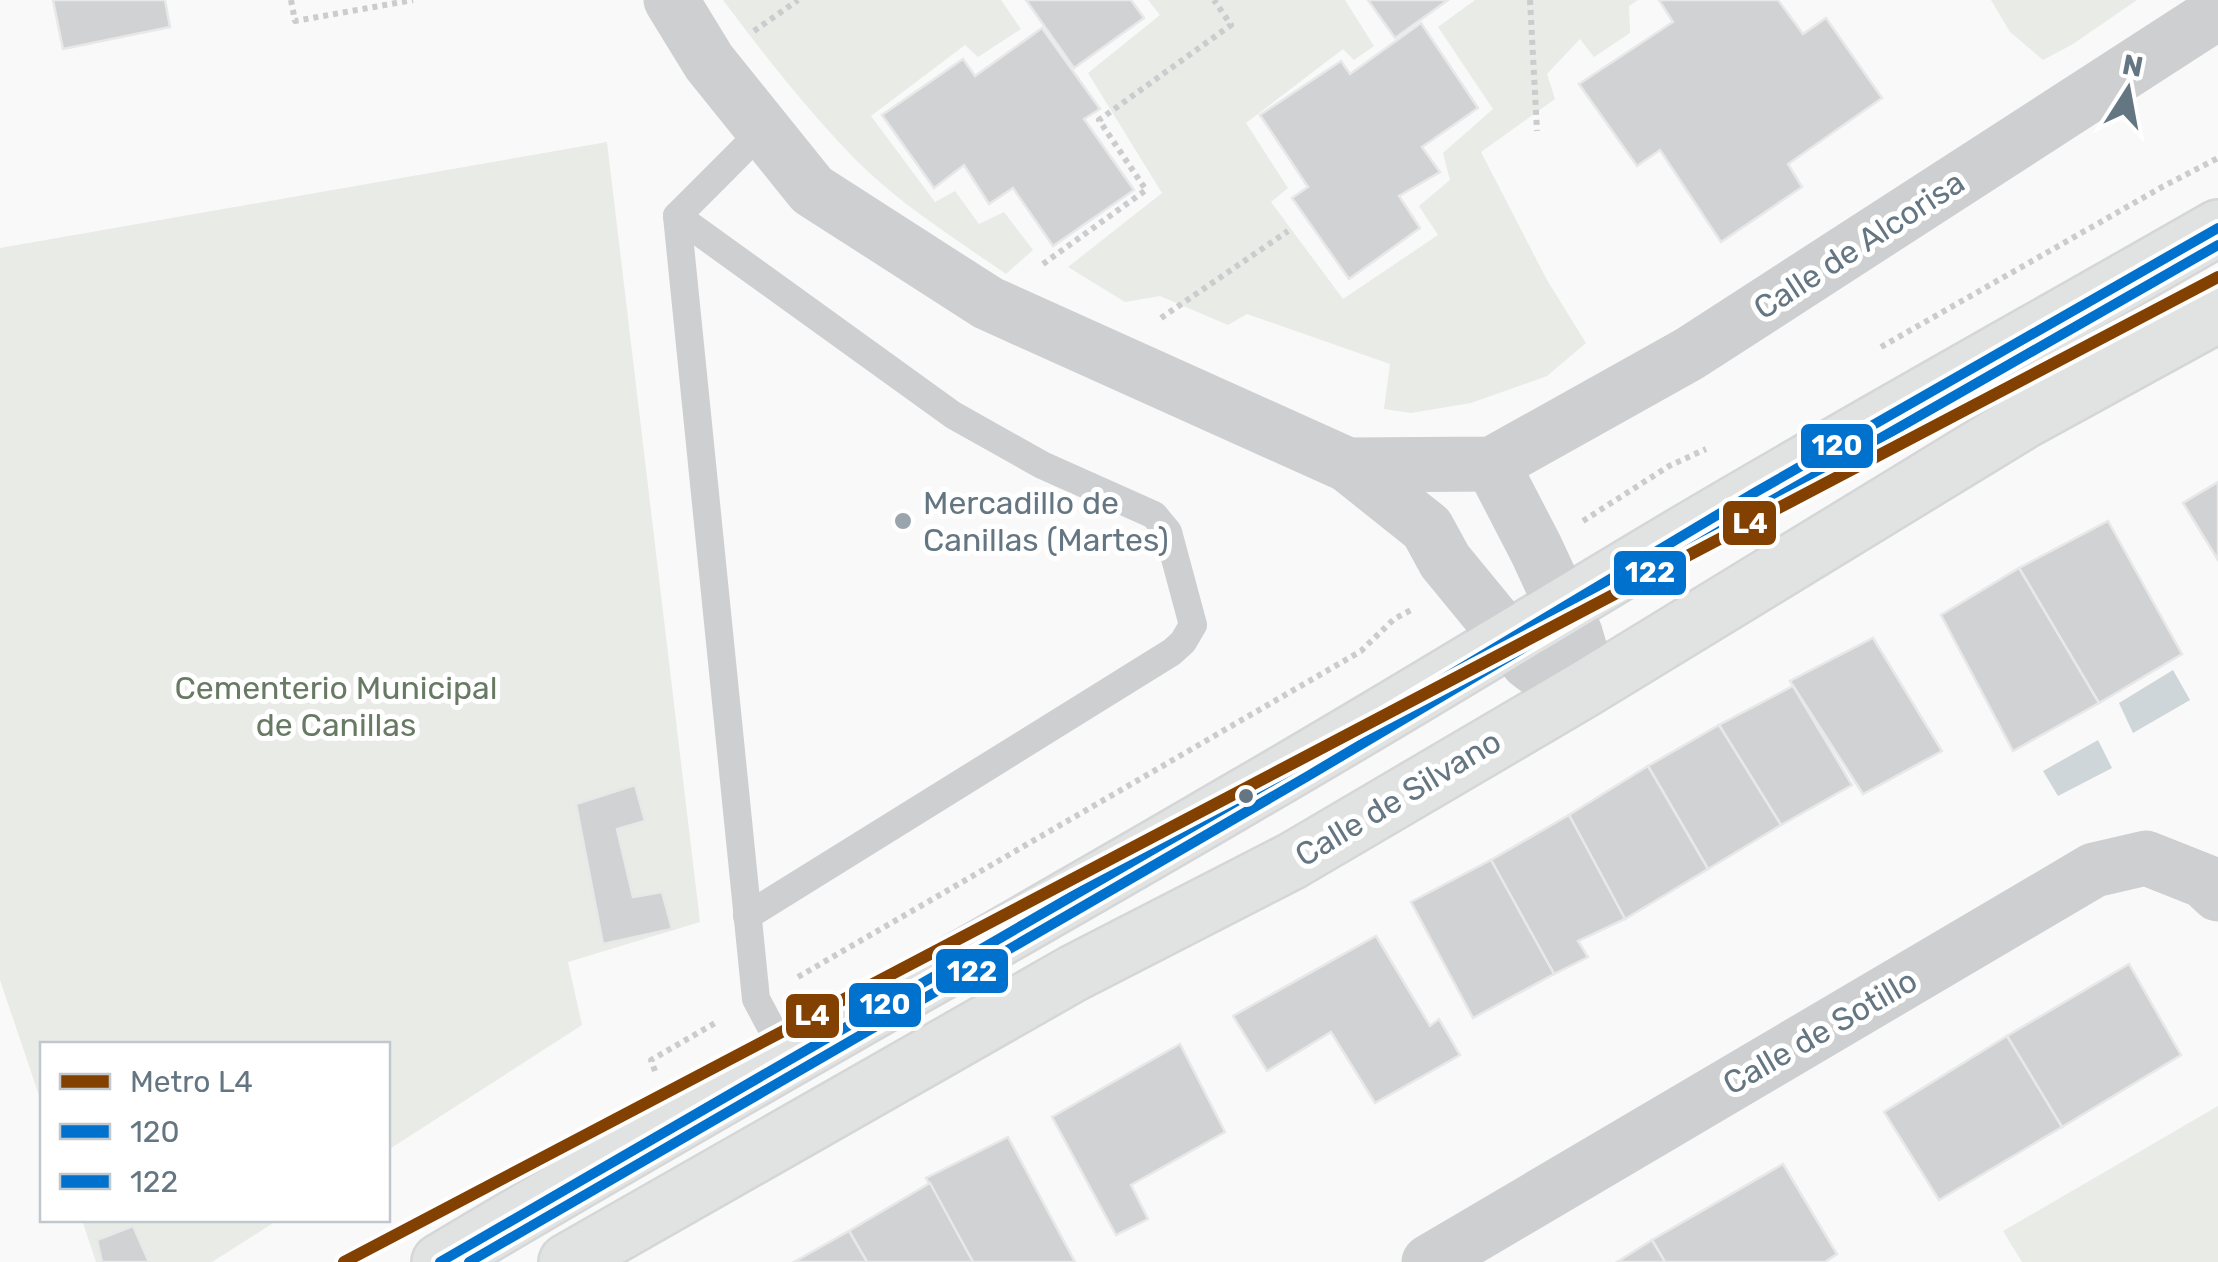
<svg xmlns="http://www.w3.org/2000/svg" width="2218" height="1262" font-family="Rubik,sans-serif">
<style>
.green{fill:#e8ebe6}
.water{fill:#ced6d9}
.building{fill:#d0d2d3;stroke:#e8e8e8;stroke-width:2.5}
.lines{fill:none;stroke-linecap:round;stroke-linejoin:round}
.secondary-casing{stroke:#d5d6d7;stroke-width:60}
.path{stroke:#cbcccd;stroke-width:6;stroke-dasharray:5 5;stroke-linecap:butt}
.lane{stroke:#cecfd0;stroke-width:28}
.street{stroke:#cecfd0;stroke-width:55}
.secondary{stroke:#e1e2e2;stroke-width:55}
.bus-1-casing{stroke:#fff;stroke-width:18}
.bus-2-casing{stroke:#fff;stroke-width:18}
.bus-1{stroke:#0072ce;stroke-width:10}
.bus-2{stroke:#0072ce;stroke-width:10}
.metro-1-casing{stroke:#fff;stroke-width:20}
.metro-1{stroke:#824100;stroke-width:12}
.poi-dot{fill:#99a4ac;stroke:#fff;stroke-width:4}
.bus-dot{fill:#657683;stroke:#fff;stroke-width:4}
.labels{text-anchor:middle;stroke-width:10;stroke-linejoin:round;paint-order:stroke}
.street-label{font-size:32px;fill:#657683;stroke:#fff}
.poi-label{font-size:32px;fill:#657683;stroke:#fff;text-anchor:start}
.park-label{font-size:32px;fill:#687a64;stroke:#fff}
.line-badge{stroke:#fff;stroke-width:4}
.badge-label{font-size:28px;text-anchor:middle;font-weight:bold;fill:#fff}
</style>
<rect width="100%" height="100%" fill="#f9f9f9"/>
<g class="green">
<path d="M723,0H1001L1021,29L978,57L965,45L871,116L935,202L955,191L979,224L1004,212L1033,250L1006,274C957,240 903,206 860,164C810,114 765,56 723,0Z"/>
<path d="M1148,0H1345L1374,46L1354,60L1343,49L1246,123L1288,188L1271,202L1343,299L1438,235L1419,206L1450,180L1443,153L1493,109L1438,27L1475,0H1638L1629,6L1630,33L1594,57L1580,39L1547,74L1555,99L1481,152L1547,280L1586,343L1547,376L1471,403L1411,413L1384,409L1390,364L1247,314L1228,325L1160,296L1125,302L1068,267L1162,193L1088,73L1160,15Z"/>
<path d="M1991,0H2137L2073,44L2043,60L2010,32Z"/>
<path d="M607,142L700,922L568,962L582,1025L388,1150V1044H42V1104L0,980V248Z"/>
<path d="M2218,1106V1262H2022L2003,1231Z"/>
<path d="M82,1220H278L212,1262H96Z"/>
</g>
<g class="water">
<path d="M2173,670L2190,700L2133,733L2119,703Z"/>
<path d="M2098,740L2112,768L2058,796L2043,771Z"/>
</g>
<g class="building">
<path d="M53,0H165L170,27L63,49Z"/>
<path d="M1026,0H1131L1144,18L1074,68Z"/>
<path d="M1368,0H1448L1395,38Z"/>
<path d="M1659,0H1778L1803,34L1826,18L1882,98L1788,164L1802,187L1721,242L1660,150L1637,166L1579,84L1673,22Z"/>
<path d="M1421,23L1478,108L1422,147L1440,172L1399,196L1420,228L1349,279L1292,198L1308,187L1260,115L1341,61L1350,74Z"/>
<path d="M1042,28L1100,109L1084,119L1134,190L1053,246L1013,188L989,204L964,165L934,188L882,115L963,59L975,76Z"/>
<path d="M2218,482V560L2183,503Z"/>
<path d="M2108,521L2182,654L2099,703L2019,568Z"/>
<path d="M2019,568L2099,703L2013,751L1941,615Z"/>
<path d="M1873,638L1942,751L1863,794L1790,681Z"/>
<path d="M1793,686L1852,785L1781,825L1719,725Z"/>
<path d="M1719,725L1781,825L1708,869L1648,766Z"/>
<path d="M1648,766L1708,869L1625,919L1569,815Z"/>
<path d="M635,785L645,821L617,829L633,897L662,892L672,929L603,944L576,804Z"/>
<path d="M1569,815L1625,919L1578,941L1588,957L1554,974L1491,860Z"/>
<path d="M1491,860L1554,974L1473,1018L1411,902Z"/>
<path d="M1376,936L1430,1026L1439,1019L1460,1055L1375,1103L1331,1032L1267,1071L1233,1016Z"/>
<path d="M2129,964L2181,1055L2062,1127L2007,1036Z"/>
<path d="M2007,1036L2062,1127L1939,1200L1884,1112Z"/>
<path d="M1180,1044L1225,1132L1131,1185L1148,1219L1116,1235L1052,1117Z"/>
<path d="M1008,1137L1075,1262H973L926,1178Z"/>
<path d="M1783,1164L1837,1254L1825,1262H1665L1652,1240Z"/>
<path d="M930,1183L973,1262H867L849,1231Z"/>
<path d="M133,1226L149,1262H102L97,1240Z"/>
<path d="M849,1231L867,1262H794Z"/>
<path d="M1652,1240L1665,1262H1617Z"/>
</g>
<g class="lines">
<g class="secondary-casing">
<g id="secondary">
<path d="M440,1262C706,1103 977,953 1245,796C1394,710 1541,619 1689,531C1863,428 2042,329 2218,228"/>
<path d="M567,1262L1074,973L1292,861L1583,690L2023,421L2218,314"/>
</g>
</g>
<g class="path">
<path d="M291,0L295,21L413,0"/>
<path d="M1530,0L1537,131"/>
<path d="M754,31L798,0"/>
<path d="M1043,264L1146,190L1099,120L1231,25L1214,0"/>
<path d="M1161,318L1288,231"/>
<path d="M1881,347L2162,187L2218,158"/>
<path d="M1583,521L1669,466L1706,449"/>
<path d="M798,977L1361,651L1394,619L1413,609"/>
<path d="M655,1071L651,1060L717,1022"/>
</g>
<g class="lane">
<path d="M764,129L677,216L756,999L789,1061"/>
<path d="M677,216L953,415L1042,465L1154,515L1168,532L1193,625L1183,642L1172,652L747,916"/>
</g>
<g class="street">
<path d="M671,0L709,62L812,190L988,303L1348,465L1427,528L1445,561L1528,662L1552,680L1583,690L1584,664L1575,633L1536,549L1492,464"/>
<path d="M1348,465L1492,464L1689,354L2218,12"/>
<path d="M1429,1262L2094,870L2146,858L2204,881L2218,894"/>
</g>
<use href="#secondary" class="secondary"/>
<g class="bus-1-casing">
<path id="bus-1" d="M440,1262L1301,764L1754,493L2218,228"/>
</g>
<g class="bus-2-casing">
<path id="bus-2" d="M469,1262L1308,776L1762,506L2218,245"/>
</g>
<use href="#bus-1" class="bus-1"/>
<use href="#bus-2" class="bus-2"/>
<g class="metro-1-casing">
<path id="metro-1" d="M344,1262L2218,277"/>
</g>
<use href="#metro-1" class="metro-1"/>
</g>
<circle class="poi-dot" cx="903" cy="521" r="10"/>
<circle class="bus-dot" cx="1246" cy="796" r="9"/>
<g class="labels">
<g class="street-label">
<text transform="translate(1859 245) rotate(-33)" y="11">Calle de Alcorisa</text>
<text transform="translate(1398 798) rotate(-31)" y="11">Calle de Silvano</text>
<text transform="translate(1820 1032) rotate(-30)" y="11">Calle de Sotillo</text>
</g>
<g class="poi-label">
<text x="923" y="514">Mercadillo de<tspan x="923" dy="37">Canillas (Martes)</tspan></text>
</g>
<g class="park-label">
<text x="336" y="699">Cementerio Municipal<tspan x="336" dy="37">de Canillas</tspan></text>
</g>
</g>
<g class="line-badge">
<rect x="1799" y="422" width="76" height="48" rx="10" fill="#0072ce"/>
<rect x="1721" y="499" width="57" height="48" rx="10" fill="#824100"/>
<rect x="1612" y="549" width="76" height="48" rx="10" fill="#0072ce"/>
<rect x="934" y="947" width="76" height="48" rx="10" fill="#0072ce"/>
<rect x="847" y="981" width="76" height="48" rx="10" fill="#0072ce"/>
<rect x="784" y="992" width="57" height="48" rx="10" fill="#824100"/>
</g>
<g class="badge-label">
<text x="1837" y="455">120</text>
<text x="1750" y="533">L4</text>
<text x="1650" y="582">122</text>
<text x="972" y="981">122</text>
<text x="885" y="1014">120</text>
<text x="812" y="1025">L4</text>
</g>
<rect x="40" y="1042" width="350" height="180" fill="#ffffff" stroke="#c1c8cd" stroke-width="2.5"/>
<rect x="60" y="1074" width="50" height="15" fill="#824100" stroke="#c1c8cd" stroke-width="2.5"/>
<text x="130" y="1092" font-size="30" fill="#657683">Metro L4</text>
<rect x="60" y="1124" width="50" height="15" fill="#0072ce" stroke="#c1c8cd" stroke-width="2.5"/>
<text x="130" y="1142" font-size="30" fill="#657683">120</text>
<rect x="60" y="1174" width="50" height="15" fill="#0072ce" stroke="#c1c8cd" stroke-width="2.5"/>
<text x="130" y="1192" font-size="30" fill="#657683">122</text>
<g transform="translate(2128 90) rotate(11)" stroke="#ffffff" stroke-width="8" paint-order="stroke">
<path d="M0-8L18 38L0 25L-18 38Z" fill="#657683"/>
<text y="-15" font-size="28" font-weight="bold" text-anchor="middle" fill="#657683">N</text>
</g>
</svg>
